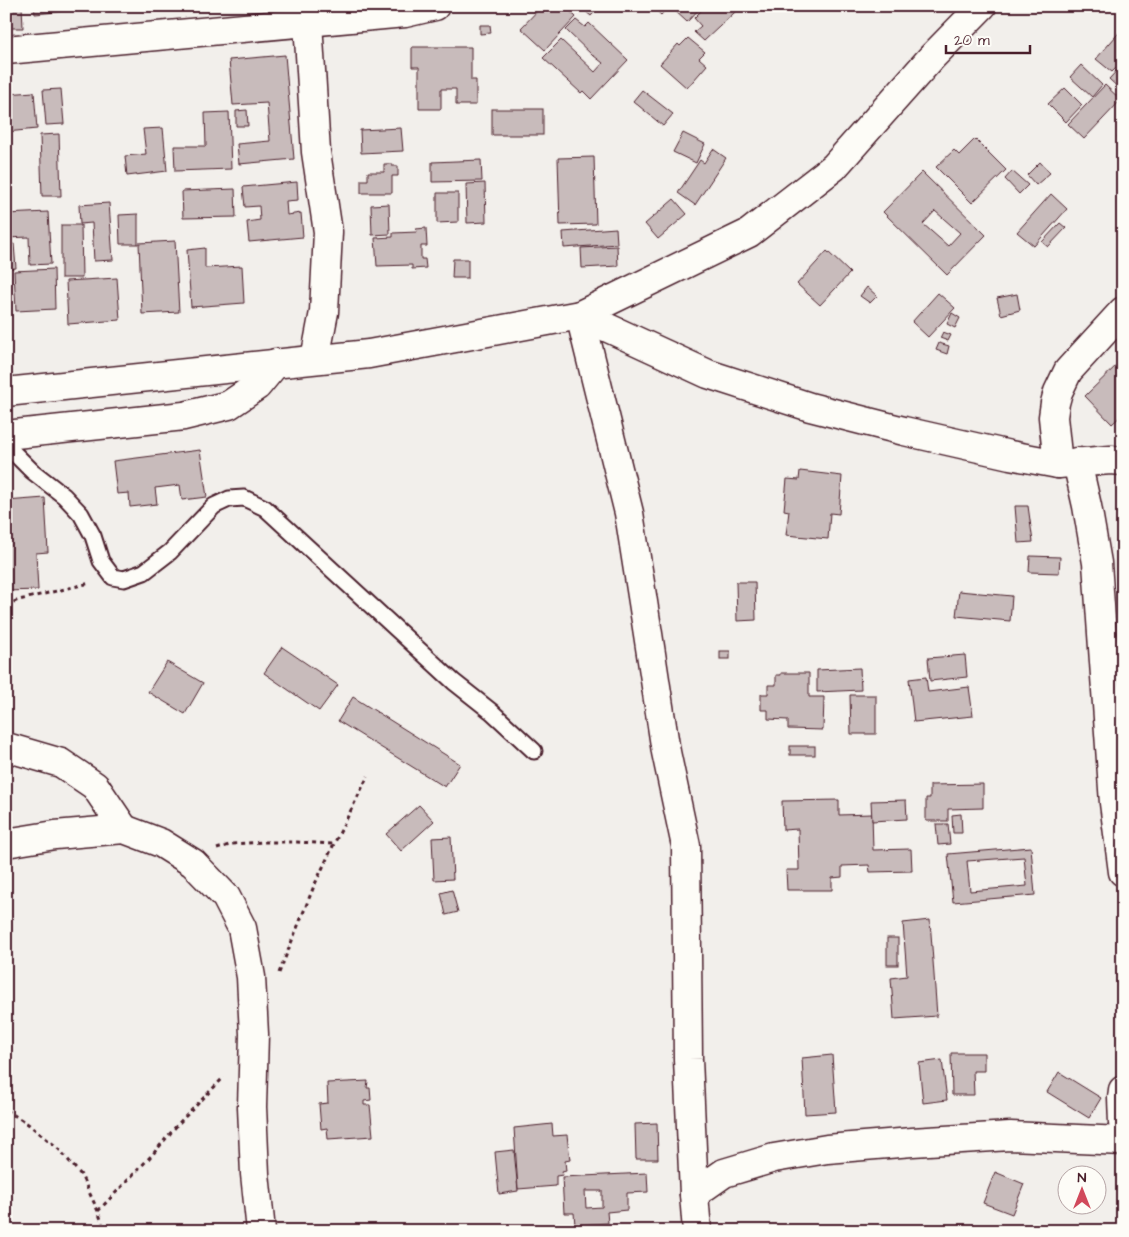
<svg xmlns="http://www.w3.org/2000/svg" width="1129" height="1237" font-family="'Architects Daughter',sans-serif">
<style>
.building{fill:#c8bbbb;stroke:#4a1f2b;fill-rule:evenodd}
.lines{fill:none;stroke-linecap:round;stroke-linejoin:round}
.lane-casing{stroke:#4a1f2b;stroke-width:19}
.street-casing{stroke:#4a1f2b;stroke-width:31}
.secondary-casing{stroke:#4a1f2b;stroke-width:31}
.path{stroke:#4a1f2b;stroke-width:3;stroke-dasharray:4 4;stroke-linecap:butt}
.lane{stroke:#fdfcf7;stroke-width:15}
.street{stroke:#fdfcf7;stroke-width:28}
.secondary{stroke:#fdfcf7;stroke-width:28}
</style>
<rect width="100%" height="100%" fill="#f2efeb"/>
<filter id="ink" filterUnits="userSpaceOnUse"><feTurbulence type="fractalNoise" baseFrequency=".02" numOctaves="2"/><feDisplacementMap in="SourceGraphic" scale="10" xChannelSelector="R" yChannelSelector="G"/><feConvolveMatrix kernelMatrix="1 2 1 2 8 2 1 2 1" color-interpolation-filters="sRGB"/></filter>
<g filter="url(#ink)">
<g class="building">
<path d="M6,6H22L23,28H6Z"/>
<path d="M34,6H86V9L35,14Z"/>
<path d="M542,6H564L576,17L545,50L521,28Z"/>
<path d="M579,6H600L591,16Z"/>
<path d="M651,6H669L661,15Z"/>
<path d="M676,6H702L687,22L673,9Z"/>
<path d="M706,6H736L732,9L735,12L704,41L694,32L701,26L694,18Z"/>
<path d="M576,20L585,27L589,23L628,60L591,99L583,91L581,93L543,58L561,40L595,72L603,63L594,56H593L566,30Z"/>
<path d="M480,25H490L491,33L480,34Z"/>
<path d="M1123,28V61L1112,72L1096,59Z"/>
<path d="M688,38L705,52L699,58L707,65L687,88L660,64L678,44L680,46Z"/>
<path d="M412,47H471V80H476V105H456V89H441V109H419V67H412Z"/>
<path d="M285,55L294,159L239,164L237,144L270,141L267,103L233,105L229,60Z"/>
<path d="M1123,64V92L1109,79Z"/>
<path d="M1081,65L1102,85L1092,97L1070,77Z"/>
<path d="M1105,85L1121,100L1084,139L1068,124Z"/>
<path d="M1065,88L1082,105L1066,122L1048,104Z"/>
<path d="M61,89L64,124L46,125L43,90Z"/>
<path d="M642,90L673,114L663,126L633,101Z"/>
<path d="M34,92L37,129L6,132V94Z"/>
<rect x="492" y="109" width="51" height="26"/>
<path d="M247,110L248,126H236V111Z"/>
<path d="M229,112L231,169L175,171L174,146H206L205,113Z"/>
<path d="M163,128L167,171L127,176L125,156L146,154L143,129Z"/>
<path d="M401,128L403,151L361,153L360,130Z"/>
<path d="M1123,131V144L1117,137Z"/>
<path d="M683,133L705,144L696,163L673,152Z"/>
<path d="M59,134L61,196H42L40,135Z"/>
<path d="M975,139L1006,170L972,203L936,167L954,150L959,155Z"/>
<path d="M713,149L726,158L695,205L678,193L700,160L704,163Z"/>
<path d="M594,157L596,224L560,225L558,158Z"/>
<path d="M481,160L482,181L432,182V162Z"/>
<path d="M1040,162L1050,173L1036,185L1027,175Z"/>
<path d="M384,164H392V166H398V176H392V193H361V180H368V172H384Z"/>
<path d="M1012,171L1028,185L1019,194L1005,179Z"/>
<path d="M922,172L986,235L947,275L883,212ZM935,211L960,233L948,246L923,224Z"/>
<path d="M297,182L298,200L286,201L287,215L301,213L303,237L249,242L247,222L260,220L259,206L245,207L243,187Z"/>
<path d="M485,183L486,222L467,223L466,184Z"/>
<path d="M235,189L236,217L183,218L182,191Z"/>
<path d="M437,193H458V222L437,223Z"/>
<path d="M1051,194L1067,209L1034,246L1017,232Z"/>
<path d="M674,199L687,214L658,239L645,224Z"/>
<path d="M109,203L113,260L94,261L92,223L80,224L79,205Z"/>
<path d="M389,204L390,234L372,235L371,205Z"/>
<path d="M48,212L51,264L30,265L29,237L6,238V214Z"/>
<path d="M138,214V244H120L119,215Z"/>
<path d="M1060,223L1066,228L1048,247L1042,242Z"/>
<path d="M61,225H81L82,278H61Z"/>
<path d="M426,228L427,246H421V259H425L426,268L412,269V265L377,266L375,238L393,237V233L417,232L416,229Z"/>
<path d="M616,228L617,244L564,248L563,232Z"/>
<path d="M175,241L179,312L142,314L139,243Z"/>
<path d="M6,244H14L16,268L6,269Z"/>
<path d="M617,246L618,266L582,268L581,248Z"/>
<path d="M205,248V268L242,266L244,303L191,307L187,250Z"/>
<path d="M827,251L850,273L820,305L797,284Z"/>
<path d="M453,259H468V278H452Z"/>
<path d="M54,269L55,309L16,311L14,271Z"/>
<path d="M10,278L11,308L6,309V279Z"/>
<path d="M117,278L120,320L68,324L66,281Z"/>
<path d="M867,287L877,296L870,303L860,296Z"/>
<path d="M938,293L955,308L928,337L912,322Z"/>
<path d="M1017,294L1020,310L1001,315L997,298Z"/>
<path d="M952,313L960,318L955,328L947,324Z"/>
<path d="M943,332L951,335L948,341L940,338Z"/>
<path d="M939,343L949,346L947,354L936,350Z"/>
<path d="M1123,359V414L1112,424L1085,396Z"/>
<path d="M200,450L207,497L182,500L180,485L155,488L157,504L130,507L129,493L117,494L113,461Z"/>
<path d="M800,471L842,476L839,514L830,513L828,539L786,535L789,511L784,510L787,479L799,480Z"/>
<path d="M45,498L48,552L36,553L38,590L6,591V501Z"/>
<path d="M1015,506H1028L1033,542L1018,543Z"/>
<path d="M1030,556L1060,557L1059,573L1029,572Z"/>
<path d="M736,582H755L756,620L737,621Z"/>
<path d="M959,591L1012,596L1010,621L956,616Z"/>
<path d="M282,647L338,685L319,711L264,673Z"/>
<rect x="720" y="651" width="10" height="8"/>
<path d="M965,655L967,677L930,681L928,658Z"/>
<path d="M167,662L203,683L185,714L148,692Z"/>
<path d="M860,668L861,690L817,692V670Z"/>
<path d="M781,673H809V697H824L823,730L788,729V720L768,719V710H761V694H768V685H776V675H781Z"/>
<path d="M926,677L928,692L969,687L973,716L914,722L909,679Z"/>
<path d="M850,695H876V734H851Z"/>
<path d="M353,697L460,764L445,787L338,721Z"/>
<rect x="790" y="746" width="25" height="9"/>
<path d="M983,784V808L948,809V821H926V798H930V785Z"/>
<path d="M839,800V815L872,814L873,850L911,849L912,871L870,872L869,865L842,866V877L832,878V890H787L786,870H799L798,829L783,830L782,801Z"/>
<path d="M906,800L907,819L872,821L871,801Z"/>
<path d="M419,805L434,821L401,851L386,834Z"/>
<path d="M961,814L962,833H953L952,815Z"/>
<path d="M936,824H948L950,844L938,845Z"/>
<path d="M451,837L453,879L434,880L432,838Z"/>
<path d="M1031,847L1035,895L953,902L948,854ZM1024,857L1027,886L970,891L967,861Z"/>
<path d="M452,890L458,912L446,915L441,893Z"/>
<path d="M930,920L937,1016L894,1019L891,978L907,976L903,923Z"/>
<rect x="887" y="938" width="11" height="27"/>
<path d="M951,1053H984V1071H973L974,1095H952Z"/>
<path d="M832,1055L836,1112L805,1114L802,1058Z"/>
<path d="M942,1060L947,1100L923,1103L919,1063Z"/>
<path d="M1059,1072L1101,1098L1089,1118L1047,1092Z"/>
<path d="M368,1081L367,1088H370L371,1100L364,1101V1105H370L373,1136L328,1139L327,1128L321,1129L319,1104L328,1103L327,1083Z"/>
<path d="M657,1123L658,1159H636L635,1124Z"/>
<path d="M552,1124L553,1136L567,1135L570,1160L565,1161L566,1171L562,1172L563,1175L556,1176V1186L518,1189L514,1128Z"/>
<path d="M514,1150L518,1191L499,1194L495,1152Z"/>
<path d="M995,1172L1024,1184L1012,1214L983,1203Z"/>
<path d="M647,1173L648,1192L627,1193V1210L607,1212L608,1223L575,1225L574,1213H564L562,1177ZM585,1191H602V1207L586,1208Z"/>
</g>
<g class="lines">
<g class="lane-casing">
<path id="lane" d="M6,445L32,471L64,496L81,514L93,536L101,561L113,577L124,579L144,572L170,552L214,506L229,499L244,498L265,508L454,682L492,712L534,751"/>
</g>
<g class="street-casing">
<g id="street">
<path d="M308,22L316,152L328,232L324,312L315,359"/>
<path d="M6,50L405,13L435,6"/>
<path d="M580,315L629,513L648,634L666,752L686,846L688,1059L694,1194L697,1231"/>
<path d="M580,315L708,374L810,407L904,431L1010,455L1058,464L1111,460L1123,461"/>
<path d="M6,435L184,416L229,405L257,386L276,363"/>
<path d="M1077,462L1087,506L1097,563L1114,803L1123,872"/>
<path d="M1058,464L1053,417L1055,403L1058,392L1068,371L1123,311"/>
<path d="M6,747L61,763L95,786L124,829"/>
<path d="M6,843L55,835L124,829L161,843L193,863L226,897L242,928L251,977L254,1034L252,1107L255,1174L261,1231"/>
<path d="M1123,1090L1122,1098L1123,1123"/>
<path d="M694,1194L724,1173L774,1158L827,1149L912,1142L1010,1136L1123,1141"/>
</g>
</g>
<g class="secondary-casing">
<path id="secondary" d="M6,392L369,354L580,315L749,233L834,167L932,57L982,6"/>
</g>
<g class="path">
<path d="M6,605L19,600L90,583"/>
<path d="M217,849L232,844L264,842H297L334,844"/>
<path d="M279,973L314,886L334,844L368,776"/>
<path d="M6,1110L28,1124L58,1148L81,1175L98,1211L105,1231"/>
<path d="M98,1211L153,1154L178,1124L224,1077"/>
</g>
<use href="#lane" class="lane"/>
<use href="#street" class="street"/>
<use href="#secondary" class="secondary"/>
</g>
</g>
<rect width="1129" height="1237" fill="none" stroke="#fdfcf7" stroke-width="25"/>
<rect x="12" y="12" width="1104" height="1212" fill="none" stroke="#4a1f2b" stroke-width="2" filter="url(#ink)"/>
<g transform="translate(1082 1190)"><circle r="24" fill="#fdfcf7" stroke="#b5a4a5"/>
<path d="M0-4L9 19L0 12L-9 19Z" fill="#d1495b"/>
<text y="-8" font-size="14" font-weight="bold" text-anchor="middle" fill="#4a1f2b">N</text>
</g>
<path d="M946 45v8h84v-8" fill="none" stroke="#4a1f2b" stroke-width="2.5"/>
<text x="954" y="45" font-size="15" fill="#4a1f2b" stroke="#fdfcf7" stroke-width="4" paint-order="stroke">20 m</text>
</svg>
